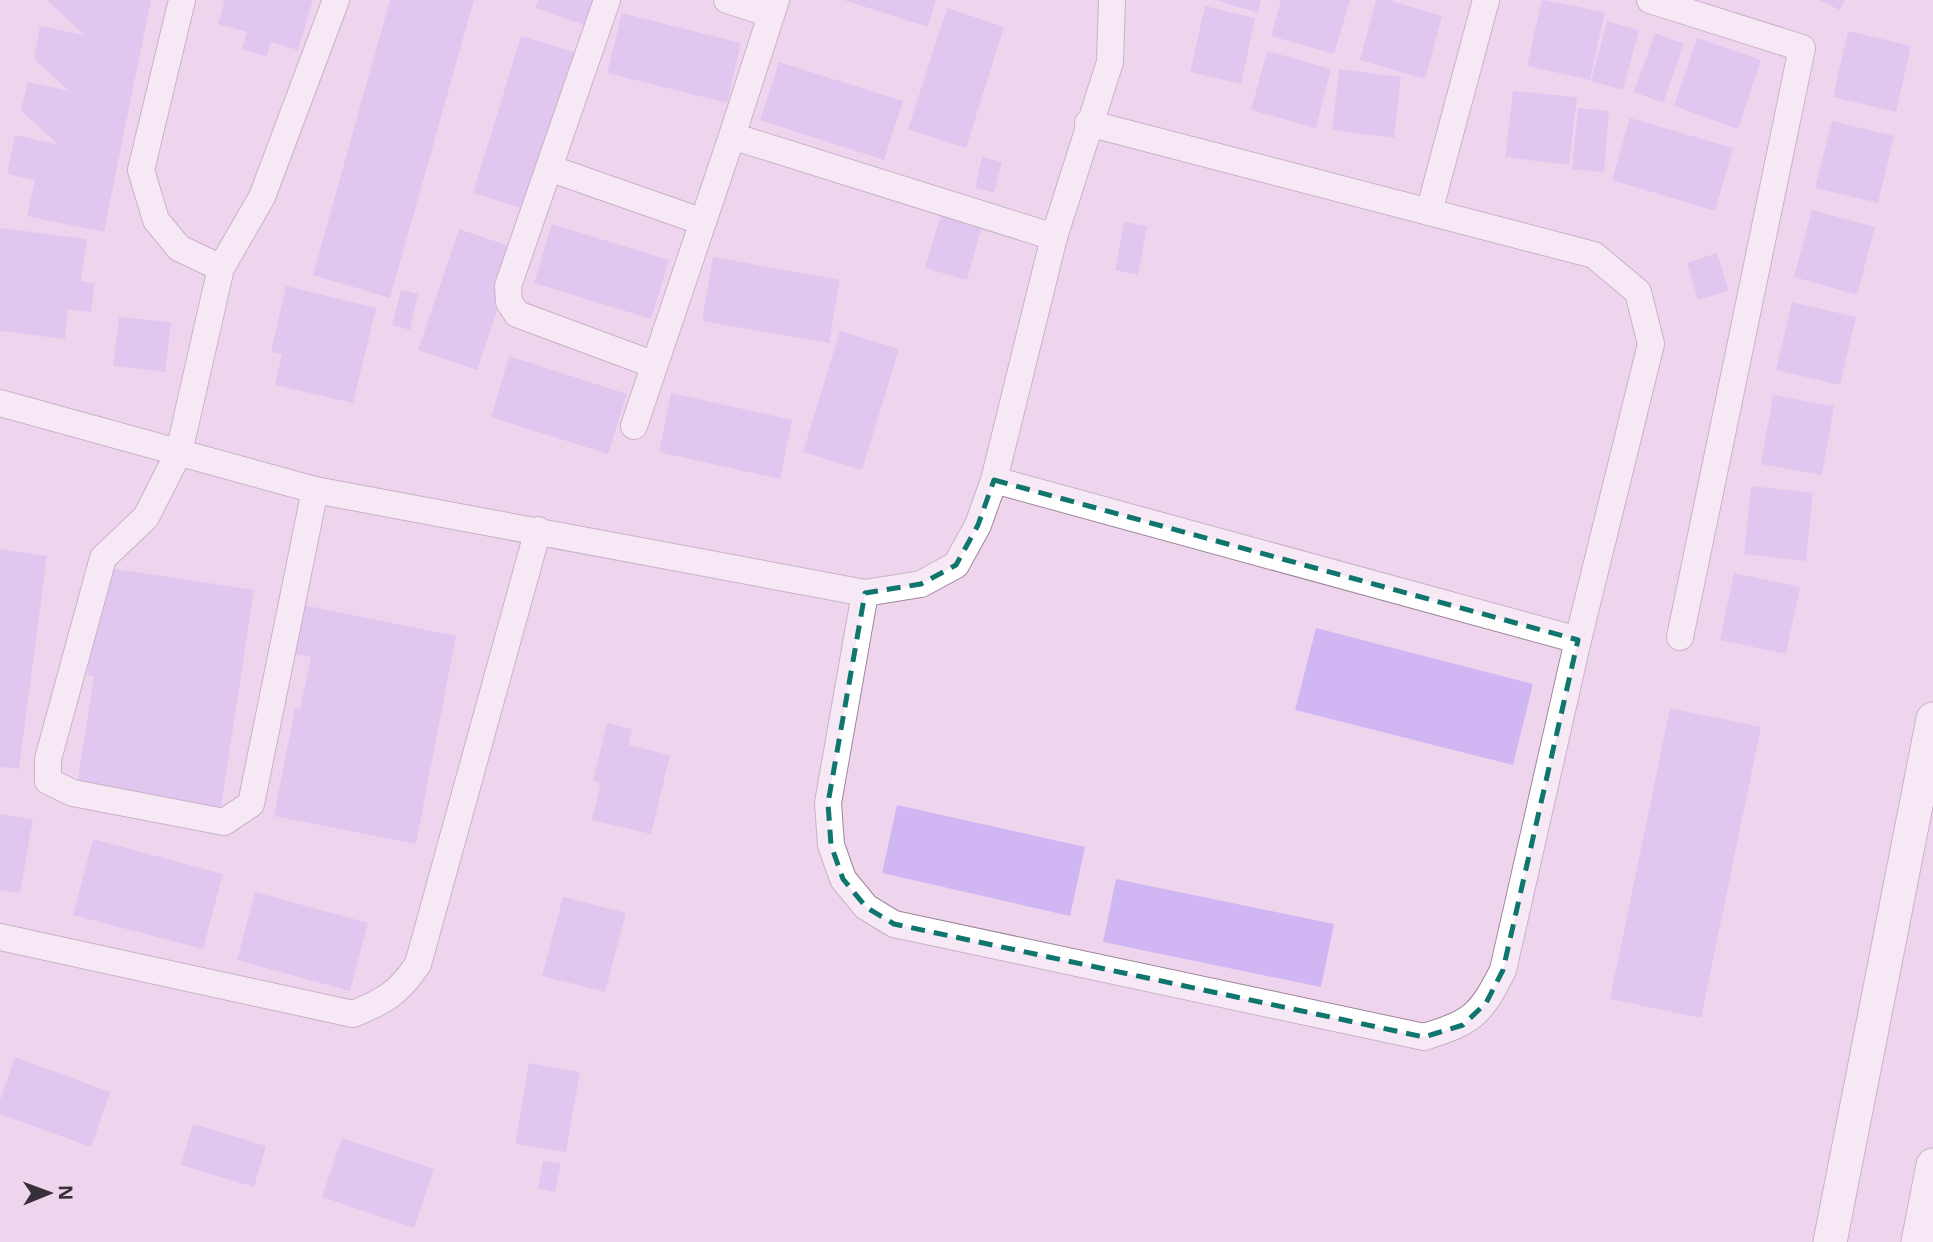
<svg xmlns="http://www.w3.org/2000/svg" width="1933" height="1242" font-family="'Noto Sans',sans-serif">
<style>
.building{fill:#d1b6f4}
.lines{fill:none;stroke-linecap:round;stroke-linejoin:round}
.minor-casing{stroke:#9d869c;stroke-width:28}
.tertiary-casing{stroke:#9d869c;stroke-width:35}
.minor{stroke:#fff;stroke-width:26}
.tertiary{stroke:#fff;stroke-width:33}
.marked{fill:none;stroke:#0f766e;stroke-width:5;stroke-dasharray:14 9;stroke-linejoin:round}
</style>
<rect width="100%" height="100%" fill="#eed5ed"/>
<g class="building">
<path d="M47,0H151L104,232L27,216L35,180L7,174L15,135L59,145L21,111L28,82L69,91L34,59L40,26L84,35Z"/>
<path d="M225,0H313L298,50L271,42L267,57L242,49L247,32L218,24Z"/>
<path d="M390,0H474L390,298L313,275Z"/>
<path d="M538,0H603L593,28L535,8Z"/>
<path d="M843,0H936L928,27Z"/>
<path d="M1216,0H1261L1258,13Z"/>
<path d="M1281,0H1350L1334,54L1271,36Z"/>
<path d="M1376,0H1388L1442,16L1425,79L1360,60Z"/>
<path d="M1542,0L1605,12L1590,80L1527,66Z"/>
<path d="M1818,0H1845L1840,10Z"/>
<path d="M1205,6L1255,18L1241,84L1190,72Z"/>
<path d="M947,8L1004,27L966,148L908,129Z"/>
<path d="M622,13L741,43L727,103L607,73Z"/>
<path d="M1607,21L1639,30L1623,90L1591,81Z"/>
<path d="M1848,31L1911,46L1896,112L1833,97Z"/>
<path d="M1655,33L1684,44L1663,103L1634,92Z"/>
<path d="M521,36L580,54L531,211L473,193Z"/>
<path d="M1697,38L1761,60L1738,129L1674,106Z"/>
<path d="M1267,51L1331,69L1316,128L1251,110Z"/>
<path d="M779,62L903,101L884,160L760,120Z"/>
<path d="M1339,69L1401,77L1394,138L1332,130Z"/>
<path d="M1513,91L1577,97L1569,165L1505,157Z"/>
<path d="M1578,108L1609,111L1604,172L1572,169Z"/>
<path d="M1630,118L1733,148L1715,211L1612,180Z"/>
<path d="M1832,121L1894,136L1878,203L1815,188Z"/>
<path d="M982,157L1002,162L994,193L975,188Z"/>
<path d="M1812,210L1875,227L1857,295L1794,277Z"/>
<path d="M942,211L983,222L967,280L925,268Z"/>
<path d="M1124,222L1147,226L1138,275L1115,270Z"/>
<path d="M552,224L669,260L651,319L534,283Z"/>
<path d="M0,228L87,239L81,281L95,283L91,312L68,309L65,339L0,331Z"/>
<path d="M459,229L518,249L477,370L418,350Z"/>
<path d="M1717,253L1729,291L1698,300L1687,263Z"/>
<path d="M713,257L840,280L829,343L702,321Z"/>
<path d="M286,286L376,308L353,403L275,385L282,354L271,352Z"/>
<path d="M401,290L418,294L410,330L392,325Z"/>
<path d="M1792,302L1856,317L1840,385L1776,370Z"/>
<path d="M119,317L171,322L165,372L113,366Z"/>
<path d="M840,331L899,349L862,470L803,452Z"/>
<path d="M509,356L627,394L608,454L491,417Z"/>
<path d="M671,393L792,420L780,479L659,452Z"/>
<path d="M1773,395L1834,406L1822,475L1761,464Z"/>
<path d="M1751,486L1813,493L1806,561L1744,554Z"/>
<path d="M0,549L47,556L19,769L0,767Z"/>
<path d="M103,567L254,590L221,807L77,785L94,676L87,675Z"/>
<path d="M1734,573L1800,587L1786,654L1720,640Z"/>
<path d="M298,604L456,636L416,844L274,816L295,708L300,709L311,657L289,653Z"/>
<path d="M1316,628L1533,684L1513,765L1295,710Z"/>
<path d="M1670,708L1761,727L1701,1018L1610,999Z"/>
<path d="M607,723L632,729L629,745L670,755L651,834L592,820L601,783L593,781Z"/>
<path d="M897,805L1085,847L1070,916L882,873Z"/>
<path d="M0,814L33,819L20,893L0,890Z"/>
<path d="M93,839L223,874L203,949L73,915Z"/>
<path d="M1116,879L1334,924L1321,987L1103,942Z"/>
<path d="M255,892L368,923L350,991L237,960Z"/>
<path d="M563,897L626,913L605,992L542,976Z"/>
<path d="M15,1057L110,1092L91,1147L0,1114V1100Z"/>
<path d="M529,1063L580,1072L566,1152L515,1144Z"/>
<path d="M193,1124L266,1146L254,1187L181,1165Z"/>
<path d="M342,1138L434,1169L414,1228L322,1197Z"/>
<path d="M543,1161L561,1164L555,1192L538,1188Z"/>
</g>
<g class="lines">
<g class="minor-casing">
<g id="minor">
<path d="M182,0L141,170L156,220L179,248L221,268"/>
<path d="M607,0L508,286L509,302L517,314L652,364"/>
<path d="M727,0L771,14"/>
<path d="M1650,0L1802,48L1680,637"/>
<path d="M732,136L776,0"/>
<path d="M549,168L703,222"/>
<path d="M1429,212L1486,0"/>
<path d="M0,403L315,490L865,593L921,584L956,565L978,525L994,480L1054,237L1110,62L1112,0"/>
<path d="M634,426L732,136L1054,237"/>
<path d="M994,480L1578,640"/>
<path d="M315,490L251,804L224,822L73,793L48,781V759L103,558L146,517L179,452L221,268L262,197L336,0"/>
<path d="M865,593L828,803L831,845L843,879L866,907L894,924L1424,1037C1472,1022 1480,1016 1503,970L1578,640L1651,344L1638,292L1594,255L1088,123"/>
<path d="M0,937L353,1014C385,1001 399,993 418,964L538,530"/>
</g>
</g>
<g class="tertiary-casing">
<g id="tertiary">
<path d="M1830,1242L1933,719"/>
<path d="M1918,1242L1933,1165"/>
</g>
</g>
<use href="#minor" class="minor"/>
<use href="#tertiary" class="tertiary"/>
</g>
<path d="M0 0H1933V1242H0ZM994,480L1578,640L1503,970L1486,1003L1463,1025L1424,1037L894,924L866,907L843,879L831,845L828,803L865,593L921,584L956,565L978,525Z" fill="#eed5ed" fill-opacity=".55" fill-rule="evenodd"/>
<path class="marked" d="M994,480L1578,640L1503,970L1486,1003L1463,1025L1424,1037L894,924L866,907L843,879L831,845L828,803L865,593L921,584L956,565L978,525Z"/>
<g transform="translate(49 1193) rotate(89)" stroke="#eed5ed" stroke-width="5" paint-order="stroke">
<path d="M0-5L12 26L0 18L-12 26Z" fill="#392f38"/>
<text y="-10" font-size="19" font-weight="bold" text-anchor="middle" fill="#392f38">N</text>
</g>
</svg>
